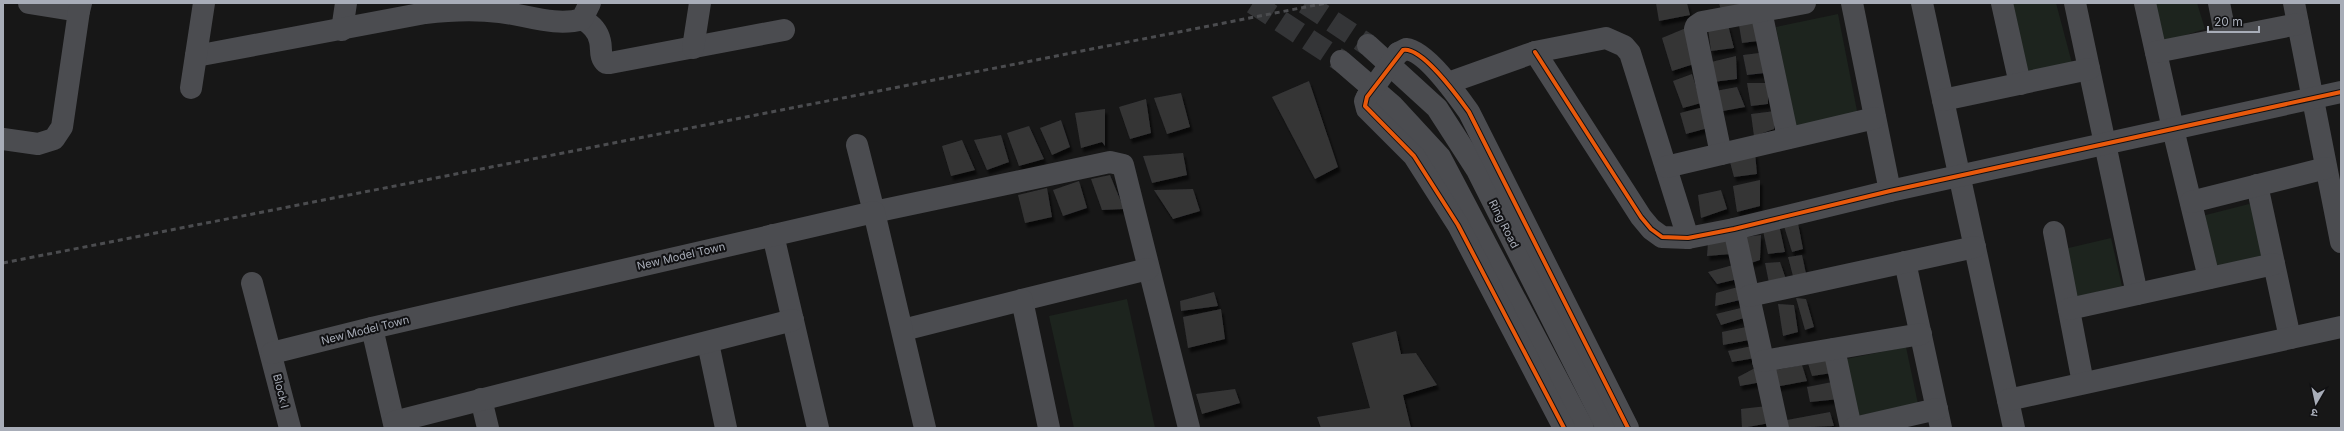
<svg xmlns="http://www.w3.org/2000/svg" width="2344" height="431" font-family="Inter,'Noto Sans Devanagari',sans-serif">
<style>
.green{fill:#1d241e}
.building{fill:#353536;filter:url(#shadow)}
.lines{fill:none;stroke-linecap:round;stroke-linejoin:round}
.minor-tunnel{stroke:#343537;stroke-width:22;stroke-dasharray:22 11;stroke-linecap:butt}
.minor{stroke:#4b4c50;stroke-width:22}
.rail{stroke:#4b4c4f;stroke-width:3;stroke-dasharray:5 4;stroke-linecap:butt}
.minor-bridge{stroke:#4b4c50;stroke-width:22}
.cycleway-casing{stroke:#111113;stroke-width:6}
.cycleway{stroke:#e8590c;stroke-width:4}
.labels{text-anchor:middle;stroke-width:4;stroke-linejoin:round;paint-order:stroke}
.street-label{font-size:11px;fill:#a8adb8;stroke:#111113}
</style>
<defs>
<filter id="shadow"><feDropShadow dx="2.5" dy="4.5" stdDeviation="1" flood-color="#0009"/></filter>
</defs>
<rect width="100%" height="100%" fill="#171717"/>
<g class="green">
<path d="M2008,3H2056L2073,67L2028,80Z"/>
<path d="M2151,3H2197L2205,29L2163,42Z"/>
<path d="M1838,14L1858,116L1796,128L1776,27Z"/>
<path d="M2253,203L2267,255L2217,269L2202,216Z"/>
<path d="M2111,238L2122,286L2072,298L2060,250Z"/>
<path d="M1127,299L1155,428H1074L1049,316Z"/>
<path d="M1906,347L1918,404L1857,416L1846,359Z"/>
</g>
<g class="building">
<path d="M1656,3H1687L1690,15L1659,21Z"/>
<path d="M1719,3H1748L1721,10Z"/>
<path d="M1754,23L1758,41L1742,43L1739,25Z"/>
<path d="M1728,25L1734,48L1711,51L1708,28Z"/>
<path d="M1686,28L1694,64L1672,71L1662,38Z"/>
<path d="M1759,53L1765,73L1747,75L1743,55Z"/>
<path d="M1736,56L1737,79L1713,82L1707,63Z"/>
<path d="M1692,74L1701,103L1683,108L1673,81Z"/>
<path d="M1309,81L1338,167L1315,179L1272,97Z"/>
<path d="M1747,83H1768V104L1751,106Z"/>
<path d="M1737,87L1745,107L1723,111L1715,91Z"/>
<path d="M1181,93L1190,127L1167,134L1154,98Z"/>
<path d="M1146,99L1151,133L1130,139L1119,107Z"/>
<path d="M1704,107L1708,128L1686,134L1680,113Z"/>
<path d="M1105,109V146L1102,142L1081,148L1075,113Z"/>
<path d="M1775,111L1774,129L1754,136L1751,114Z"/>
<path d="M1061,120L1070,147L1052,155L1040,128Z"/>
<path d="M1029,126L1044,159L1019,166L1007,133Z"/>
<path d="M1001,135L1009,162L987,170L974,140Z"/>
<path d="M962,140L975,170L951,176L942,146Z"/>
<path d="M1183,153L1187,175L1152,183L1143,156Z"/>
<path d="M1755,153L1757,174L1734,177L1730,162Z"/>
<path d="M1110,175L1124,209L1102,210L1091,179Z"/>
<path d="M1760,180V206L1737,212L1733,186Z"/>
<path d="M1079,181L1087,208L1063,216L1053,190Z"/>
<path d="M1047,188L1052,217L1025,223L1018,195Z"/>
<path d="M1193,189L1200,211L1173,219L1154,190Z"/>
<path d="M1721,190L1727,209L1701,218L1698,195Z"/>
<path d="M1798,223L1803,249L1792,252L1784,226Z"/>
<path d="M1779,225L1785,252L1768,254L1763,231Z"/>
<path d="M1761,235L1760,260L1751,263L1745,237Z"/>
<path d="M1725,239L1731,254L1707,256L1708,243Z"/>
<path d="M1802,255L1807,278L1794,280L1788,257Z"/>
<path d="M1780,262L1787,282L1769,283L1765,263Z"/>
<path d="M1733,265L1738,279L1717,284L1708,272Z"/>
<path d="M1738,287L1740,300L1715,306L1716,293Z"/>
<path d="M1214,292L1218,306L1181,311L1180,301Z"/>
<path d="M1796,298L1806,299L1814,327L1805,330Z"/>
<path d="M1778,304L1794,305L1798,332L1783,336Z"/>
<path d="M1745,307L1744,318L1721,325L1716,314Z"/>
<path d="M1221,309L1225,339L1188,348L1183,317Z"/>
<path d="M1746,327L1749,340L1723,345L1722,332Z"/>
<path d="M1396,331L1401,354L1416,353L1437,385L1403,395L1411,428H1321L1317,417L1370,408L1352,343Z"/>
<path d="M1752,346L1755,358L1732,362L1728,351Z"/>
<path d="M1827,358L1832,373L1812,376L1807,360Z"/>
<path d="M1802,365L1807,381L1775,387L1776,370Z"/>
<path d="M1757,367L1762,382L1740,386L1738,377Z"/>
<path d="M1832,382L1839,399L1810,402L1807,387Z"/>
<path d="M1235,389L1240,403L1202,414L1196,394Z"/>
<path d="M1767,406L1770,423L1742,428L1741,409Z"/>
<path d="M1830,412L1834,426L1787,428V420Z"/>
</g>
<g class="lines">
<g class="minor-tunnel">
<path d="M1253,3L1341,61"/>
<path d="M1305,3L1368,45"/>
</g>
<g class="minor">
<path d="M29,3L79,11L81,3"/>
<path d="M1852,3L1890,191"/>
<path d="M1922,3L2014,428"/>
<path d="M2002,3L2020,84"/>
<path d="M2075,3L2137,294"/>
<path d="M2145,3L2173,129L2209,278"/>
<path d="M2219,3L2226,38"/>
<path d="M2294,3L2341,242"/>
<path d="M1761,11L1788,138"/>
<path d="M582,19C591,24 598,31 600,41C602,49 599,57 606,63H610L784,30"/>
<path d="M342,30L346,3"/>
<path d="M1368,45L1437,108L1477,170L1607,428"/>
<path d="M693,48L700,3"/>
<path d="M1535,52L1641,217L1651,229L1662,237L1688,238L1734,229L1890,191L2341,92"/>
<path d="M2156,52L2298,24"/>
<path d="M1398,53L1406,49C1426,51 1457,95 1469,112L1628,428"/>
<path d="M196,56L425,13C451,10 474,9 500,12C526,15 557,27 582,19L590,3"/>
<path d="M1341,61L1392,105L1440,157L1583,428"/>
<path d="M1448,83L1535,52L1606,38L1624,46L1630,53L1688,238"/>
<path d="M191,88L204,3"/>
<path d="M1367,97L1365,101L1367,109L1414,156L1458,225L1564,428"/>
<path d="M1943,100L2089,69"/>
<path d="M3,139L38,144L54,139L62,127L79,11"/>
<path d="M857,145L874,212L1110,162L1123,165L1189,428"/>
<path d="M1721,154L1695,29L1696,26L1702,22L1805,3"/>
<path d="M1666,167L1875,118"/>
<path d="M2257,185L2290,338"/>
<path d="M2191,202L2326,168"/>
<path d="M1734,229L1778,428"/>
<path d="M2054,232L2083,383"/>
<path d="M773,235L818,428"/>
<path d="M1905,262L1941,428"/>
<path d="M252,283L290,428"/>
<path d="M1749,296L1975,247"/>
<path d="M1022,300L1148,269"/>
<path d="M2069,309L2274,264"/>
<path d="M372,328L395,428"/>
<path d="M903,330L1022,300L1049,428"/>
<path d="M708,343L726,428"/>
<path d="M1834,349L1851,428"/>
<path d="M272,353L372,328L874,212L925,428"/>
<path d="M1763,361L1921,334"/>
<path d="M481,399L488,428"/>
<path d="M2008,400L2341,327"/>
<path d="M394,422L793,320"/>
<path d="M1854,428L1937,409"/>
</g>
<path class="rail" d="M3,263L1326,3"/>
<path class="minor-bridge" d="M1367,97L1398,53"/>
<g class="cycleway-casing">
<g id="cycleway">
<path d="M1535,52L1641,217L1651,229L1662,237L1688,238L1734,229L1890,191L2341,92"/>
<path d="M1564,428L1458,225L1414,156L1365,106L1367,97L1403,50C1422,46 1458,97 1469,112L1628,428"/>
</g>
</g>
<use href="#cycleway" class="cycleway"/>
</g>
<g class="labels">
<g class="street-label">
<text transform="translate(1504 224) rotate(63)" y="4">Ring Road</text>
<text transform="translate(681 256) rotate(-13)" y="4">New Model Town</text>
<text transform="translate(365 330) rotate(-14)" y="4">New Model Town</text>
<text transform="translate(281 391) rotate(76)" y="4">Block I</text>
</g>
</g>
<rect width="2344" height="431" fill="none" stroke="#a8adb8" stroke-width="8"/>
<g transform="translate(2316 403) rotate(189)" stroke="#111113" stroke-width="3" paint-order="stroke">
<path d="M0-3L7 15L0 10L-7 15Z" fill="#a8adb8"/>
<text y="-6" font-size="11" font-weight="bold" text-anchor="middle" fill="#a8adb8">उ</text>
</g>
<path d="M2208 26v6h51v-6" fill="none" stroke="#a8adb8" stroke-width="2"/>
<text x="2214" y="26" font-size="12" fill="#a8adb8" stroke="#111113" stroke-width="3" paint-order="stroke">20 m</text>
</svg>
